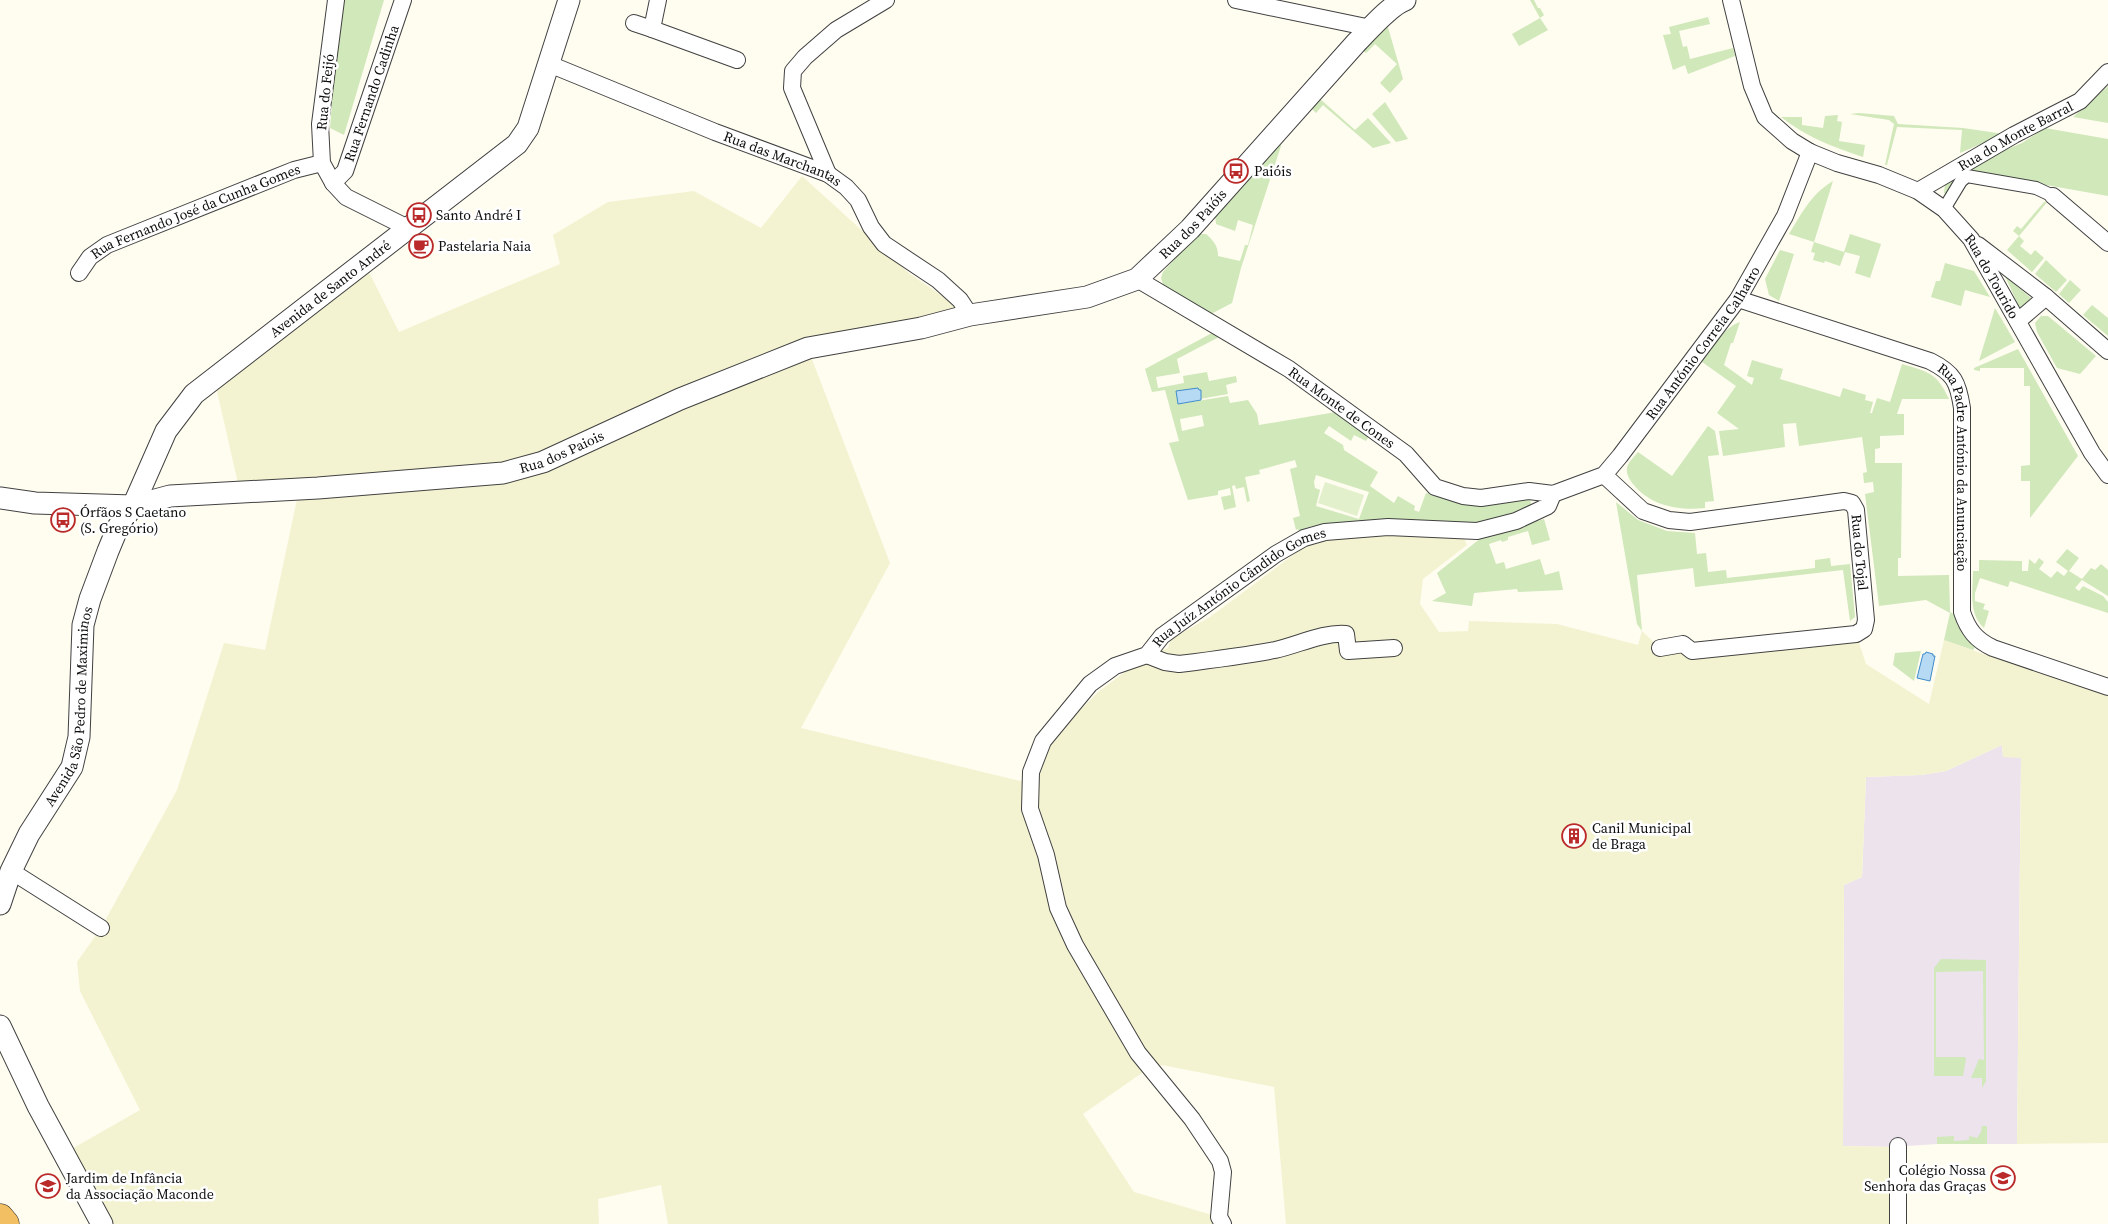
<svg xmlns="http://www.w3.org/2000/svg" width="2108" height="1224" font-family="'Source Serif 4',serif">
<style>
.industrial{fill:#ece3ed}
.farmland{fill:#f4f3d1}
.green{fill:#d0e8ba;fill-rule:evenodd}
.pitch{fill:#e2f0cc}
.water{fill:#b6daf4;stroke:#3f8cca}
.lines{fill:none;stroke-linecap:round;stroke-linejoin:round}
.pedestrian-casing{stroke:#414141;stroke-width:14}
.minor-casing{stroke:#414141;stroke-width:18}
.tertiary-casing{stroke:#414141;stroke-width:23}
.trunk-casing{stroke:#1f1f1f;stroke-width:29}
.pedestrian{stroke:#fff;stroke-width:12}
.minor{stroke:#fff;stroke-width:16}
.tertiary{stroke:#fff;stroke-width:21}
.trunk{stroke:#f2c063;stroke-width:28}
.labels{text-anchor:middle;stroke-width:5;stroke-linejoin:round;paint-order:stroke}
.street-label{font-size:14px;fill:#0e0e0e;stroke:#fff}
.poi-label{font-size:14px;fill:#0e0e0e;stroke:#fff;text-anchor:start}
</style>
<rect width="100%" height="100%" fill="#fffcf0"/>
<path class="industrial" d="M2002,745L2003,757H2021L2017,1144H1937L1891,1147L1843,1146L1844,885L1862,877L1866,777L1921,775L1946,771Z"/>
<path class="farmland" d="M802,176L910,274L970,315L805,341L890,563L801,728L1020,781L1040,771L1049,744L1064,726L1097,693L1147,655L1168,648L1171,639L1210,617L1305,546L1325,539L1385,533L1464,538L1467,545L1423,579L1420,604L1439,632L1468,631L1469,621L1557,624L1638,645L1642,631L1660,648L1856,634L1866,664L1929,704L1944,640L1989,656L1993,648L2108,687V1143L2017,1144L2021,758L2003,757L2002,745L1946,771L1921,775L1866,777L1862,877L1844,885L1843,1146L1891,1147L1898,1224H1286L1274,1087L1162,1065L1149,1068L1083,1114L1134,1192L1219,1217L1223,1224H668L661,1185L598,1199L599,1224H102L63,1154L140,1110L80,991L77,962L101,928L177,790L224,643L265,650L299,490L240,492L214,378L364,262L399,332L560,264L553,235L608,202L694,191L761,228Z"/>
<g class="green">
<path d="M340,0H384L344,135L330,128Z"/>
<path d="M1530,0H1534L1538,8H1540L1544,15L1540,18L1548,30L1519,46L1512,34L1540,18Z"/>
<path d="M1708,17L1710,24L1679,31L1683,47L1687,46L1690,59L1733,48L1735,56L1688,74L1685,65L1673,70L1663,35L1671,34L1669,27Z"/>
<path d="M1387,24L1403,79L1390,93L1380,83L1397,64L1375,44L1366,53L1362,50Z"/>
<path d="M2108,86V123L2073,117Z"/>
<path d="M1319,98L1355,130L1368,118L1391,143L1373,148L1323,105L1316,113L1311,108Z"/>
<path d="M1385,102L1408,139L1396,142L1372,114Z"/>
<path d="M1859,113L1894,116L1898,124L1963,128L2004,134L1960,153L1962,130L1897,127L1887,165H1885L1894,124L1889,120L1850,114Z"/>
<path d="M1838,115L1837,121L1842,122L1839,141L1865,145L1863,157C1833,147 1806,137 1781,117H1802V125L1823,128L1825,116Z"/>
<path d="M2045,128L2108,139V196L1968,171L1947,195L1944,193L1945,183L1970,165L2022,143Z"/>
<path d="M1280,142L1281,146L1241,268L1232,303L1211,314L1164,287L1161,278L1163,272L1197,234H1206C1214,241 1218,246 1218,256L1240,261L1245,245H1248L1253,225L1238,220L1235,231L1216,224L1215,215Z"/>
<path d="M1833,181L1814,242L1844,252L1850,234L1881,244L1870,278L1855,273L1860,256L1845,252L1840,266L1825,261L1824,263L1813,260L1815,253L1811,252L1814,242L1789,234C1802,213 1811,194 1833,181Z"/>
<path d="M2048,201L2019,236L2024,241L2020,246L2031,255L2035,250L2044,258L2032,272L2007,250L2019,236L2013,231L2017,226L2021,229L2044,202Z"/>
<path d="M1780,250L1794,254L1779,301L1769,295L1765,279Z"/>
<path d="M2046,260L2067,280L2056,292L2035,274Z"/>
<path d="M1945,263L1974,271L1990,297L1965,290L1961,306L1931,297L1936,281H1940Z"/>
<path d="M2005,276L2031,298L2020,309Z"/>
<path d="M2070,280L2081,290L2069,303L2059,294Z"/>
<path d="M2092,305L2108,318V336L2083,315Z"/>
<path d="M1995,308L2015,342L1979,361Z"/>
<path d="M2041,316H2048L2096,356L2080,374L2057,368L2037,332L2035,323Z"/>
<path d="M1740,322L1733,343H1731L1724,365L1752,385L1754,378L1747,376L1752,360L1783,369L1780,379L1840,397L1843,388L1866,395L1865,400L1873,402L1870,413H1872L1877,398L1890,402L1902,364C1929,372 1937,373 1949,399H1902L1897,414H1904V435L1880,436V448L1875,449V463H1902L1901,558H1898V576L1949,575L1950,612L1955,615C1958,629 1963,637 1975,647L1973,650L1944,640L1950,613L1926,600L1879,606L1865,494L1874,492L1873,482L1864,483L1863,473L1867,472L1862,437L1799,446L1796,423L1783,424L1785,447L1723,456L1719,431L1739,429L1717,413L1736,386L1702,362C1712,347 1723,328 1740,322Z"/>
<path d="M1212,333L1219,337L1177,359L1180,373L1156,377L1158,388L1184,383L1183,376L1207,372L1209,381L1236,376L1237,382L1226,385L1228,394L1200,399L1199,391H1177L1179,404L1228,396L1230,403L1248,400L1257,414L1259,425L1336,412L1369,436L1366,441L1354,435L1351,441L1329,426L1324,433L1343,445L1344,450L1378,472L1370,486L1394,503L1398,496L1415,506L1414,510L1419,512L1426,493L1463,501L1530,495L1531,505L1514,516L1478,523H1325L1309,527L1299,532L1298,529L1296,530L1293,518L1300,516L1290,469L1297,467L1295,460L1259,470L1260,474L1245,477L1250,501L1247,502L1244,487L1236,489L1235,485L1232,486L1236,507L1224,510L1221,497L1231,495L1230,488L1218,491V495L1188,500L1169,443L1179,441L1165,390L1152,392L1145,369ZM1202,415L1204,426L1182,431L1180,419ZM1316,475L1369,492L1359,519L1316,506L1320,490L1315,488L1314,482Z"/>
<path d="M2018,349L2078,456L2030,518V481H2021V466L2030,465V386H2024V368H1980V371L1974,370V368Z"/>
<path d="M1708,426L1715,431L1719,455L1708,456L1714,501L1705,502V508C1680,511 1651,506 1634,485C1630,480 1626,475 1627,468C1628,462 1634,457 1638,452L1672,476Z"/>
<path d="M1616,502L1638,520L1667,531L1695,533L1697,554L1706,553L1708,572L1726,570L1727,578L1815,568V560L1830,558L1831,566L1850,564L1855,617L1850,621L1843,570L1695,587L1693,568L1637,575L1642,631L1637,624Z"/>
<path d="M1544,519L1550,540L1532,545L1528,531L1508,537V540L1502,542L1501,540L1489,544L1496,564L1504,562L1506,569L1540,559L1545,575L1559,571L1563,590L1518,592L1517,589L1474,593L1472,606L1432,601L1446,593L1437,573L1481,538Z"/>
<path d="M2067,549L2079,558L2069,571L2082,579L2091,568L2095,570L2101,564L2108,570V596L2082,580L2075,588L2079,591L2083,586L2103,596L2108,602V613L2010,581L2008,587L1980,578L1975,593V601L1985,604L1983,609L1989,611L1984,628C1968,614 1973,590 1973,571H1979V560L2022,561V571H2028L2029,559L2035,564L2039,558L2044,562L2039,569L2051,578L2057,571L2064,576L2068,571L2056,562Z"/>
<path d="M1921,651L1914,681L1893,665L1895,653Z"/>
<path d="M1941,959L1986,960V1081L1982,1088V1078H1971L1979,1059L1984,1060L1983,971L1936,972V1057H1965L1966,1059L1963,1076H1934V968Z"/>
<path d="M1982,1126H1987V1144H1937V1137L1954,1136V1141L1969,1140V1136L1977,1138L1981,1132Z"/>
</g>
<path class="pitch" d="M1325,482L1364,495L1357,516L1318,503Z"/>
<g class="water">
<path d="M1198,388L1199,390H1201V400L1178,404L1176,391Z"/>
<path d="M1926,652L1933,654V656H1935L1930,681L1917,678L1923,654H1925Z"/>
</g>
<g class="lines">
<g class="pedestrian-casing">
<path id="pedestrian" d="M1944,209L1961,181L1967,176L2036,188L2053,196"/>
</g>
<g class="minor-casing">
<g id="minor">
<path d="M336,0L320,124L322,163L333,183L346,197L408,228"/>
<path d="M658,0L652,29L737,60"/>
<path d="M1236,0L1371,28"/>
<path id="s1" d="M1731,0L1752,86L1765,117L1792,141L1810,152L1837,163L1879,175L1918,191L1944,209L1971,239L2092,453L2108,475"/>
<path d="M634,23L652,29"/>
<path id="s2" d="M549,64L715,132L828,174L846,187L858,200L871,227L884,244L938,280L960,300L970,315"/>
<path d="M828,174L792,88L793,71L805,57L836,30L886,0"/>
<path id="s3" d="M333,183L345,171L403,0"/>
<path id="s4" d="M1918,191L2014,135L2080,101L2108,72"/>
<path d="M2053,196L2108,243"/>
<path d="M1978,245L2046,297L2108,351"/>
<path id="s5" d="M79,273L90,257L107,245L294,170L322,163"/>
<path id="s6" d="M1137,279L1289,369L1406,454L1435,487L1463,496L1481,498L1529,491L1553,494L1604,475L1620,456L1738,299L1785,216L1810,152"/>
<path id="s7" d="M1738,299L1930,361C1954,373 1958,382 1962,408V612C1968,630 1976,640 1993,648L2108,687"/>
<path d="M2018,321L2046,297"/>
<path id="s8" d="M1604,475L1643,511L1669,520L1690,522L1844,501L1852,503L1856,510L1866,620L1864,629L1856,634L1692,651L1683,644L1660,648"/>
<path d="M1147,655L1165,662L1179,664C1211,660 1243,656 1275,650C1298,645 1323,632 1346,634L1348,651L1394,648"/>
<path d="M11,871L101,928"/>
<path id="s9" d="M1223,1224L1219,1217L1223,1172L1220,1161L1192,1119L1138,1053L1075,945L1058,908L1046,855L1030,809L1031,772L1043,741L1090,684L1115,666L1147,655L1162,636L1276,554L1304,538L1325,532L1388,527L1477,531L1516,521L1548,506L1553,494"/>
<path d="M1898,1224V1146"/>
</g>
</g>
<g class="tertiary-casing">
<g id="tertiary">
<path id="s10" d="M0,498L35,503L133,506L170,496L318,488L503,473L543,462L680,399L808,348L921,328L970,315L1087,297L1137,279L1190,229L1356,43C1368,31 1390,5 1405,0"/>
<path id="s11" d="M0,904L11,871L29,834L72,767L79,737L83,625L90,599L108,551L118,527L133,506L166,431L194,394L517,144L528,128L569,0"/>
<path d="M0,1026L38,1106L102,1224"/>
</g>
</g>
<g class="trunk-casing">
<path id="trunk" d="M0,1218L5,1224"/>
</g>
<use href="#pedestrian" class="pedestrian"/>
<use href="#minor" class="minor"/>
<use href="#tertiary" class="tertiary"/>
<use href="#trunk" class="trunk"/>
</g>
<defs>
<g id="bus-ring" transform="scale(1.25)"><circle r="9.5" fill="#fff" stroke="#bb2a2a" stroke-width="1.5"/><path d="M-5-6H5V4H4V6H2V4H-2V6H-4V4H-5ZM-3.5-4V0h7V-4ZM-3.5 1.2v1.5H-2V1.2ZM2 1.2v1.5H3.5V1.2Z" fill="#bb2a2a"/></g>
<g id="cafe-ring" transform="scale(1.25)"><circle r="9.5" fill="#fff" stroke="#bb2a2a" stroke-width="1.5"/><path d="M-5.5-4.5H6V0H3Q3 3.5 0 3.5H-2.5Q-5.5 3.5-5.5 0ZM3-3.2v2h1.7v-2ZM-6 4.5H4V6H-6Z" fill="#bb2a2a"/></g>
<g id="building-ring" transform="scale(1.25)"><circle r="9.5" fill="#fff" stroke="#bb2a2a" stroke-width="1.5"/><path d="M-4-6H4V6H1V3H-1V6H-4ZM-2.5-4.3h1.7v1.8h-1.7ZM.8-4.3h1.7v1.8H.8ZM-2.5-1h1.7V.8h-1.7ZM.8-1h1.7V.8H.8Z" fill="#bb2a2a"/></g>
<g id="school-ring" transform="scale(1.25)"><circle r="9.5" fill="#fff" stroke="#bb2a2a" stroke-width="1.5"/><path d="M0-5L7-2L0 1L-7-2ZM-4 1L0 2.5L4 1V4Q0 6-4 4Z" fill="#bb2a2a"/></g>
</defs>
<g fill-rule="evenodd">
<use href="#bus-ring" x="1236" y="171"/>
<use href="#bus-ring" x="419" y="215"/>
<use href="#cafe-ring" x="421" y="246"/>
<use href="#bus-ring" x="63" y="520"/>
<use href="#building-ring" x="1574" y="836"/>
<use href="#school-ring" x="2003" y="1178"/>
<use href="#school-ring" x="48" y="1186"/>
</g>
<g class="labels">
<g class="street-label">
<text transform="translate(325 92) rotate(-84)" y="5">Rua do Feijó</text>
<text dy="5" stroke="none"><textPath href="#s3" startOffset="99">Rua Fernando Cadinha</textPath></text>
<text dy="5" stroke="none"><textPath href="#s4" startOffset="112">Rua do Monte Barral</textPath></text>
<text dy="5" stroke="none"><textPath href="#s2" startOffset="252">Rua das Marchantas</textPath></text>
<text dy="5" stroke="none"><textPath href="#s5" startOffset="135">Rua Fernando José da Cunha Gomes</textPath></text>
<text dy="5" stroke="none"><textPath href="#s10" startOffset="1251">Rua dos Paióis</textPath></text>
<text dy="5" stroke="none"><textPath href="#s1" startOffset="409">Rua do Tourido</textPath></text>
<text dy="5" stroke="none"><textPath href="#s11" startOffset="729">Avenida de Santo André</textPath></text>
<text dy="5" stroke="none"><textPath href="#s6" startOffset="705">Rua António Correia Calhatro</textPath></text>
<text dy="5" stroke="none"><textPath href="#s6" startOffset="242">Rua Monte de Cones</textPath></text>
<text dy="5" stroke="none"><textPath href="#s10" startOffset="568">Rua dos Paiois</textPath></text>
<text dy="5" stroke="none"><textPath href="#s7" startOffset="319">Rua Padre António da Anunciação</textPath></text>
<text dy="5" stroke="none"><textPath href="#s8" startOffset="316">Rua do Tojal</textPath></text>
<text dy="5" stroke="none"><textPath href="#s9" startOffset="794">Rua Juíz António Cândido Gomes</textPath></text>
<text dy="5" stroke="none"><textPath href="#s11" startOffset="214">Avenida São Pedro de Maximinos</textPath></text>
</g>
<g class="poi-label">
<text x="1254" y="176">Paióis</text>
<text x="436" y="220">Santo André I</text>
<text x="438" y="251">Pastelaria Naia</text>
<text x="80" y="517">Órfãos S Caetano<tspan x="80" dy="16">(S. Gregório)</tspan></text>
<text x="1592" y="833">Canil Municipal<tspan x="1592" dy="16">de Braga</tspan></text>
<text x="1986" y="1175" text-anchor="end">Colégio Nossa<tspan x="1986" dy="16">Senhora das Graças</tspan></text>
<text x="66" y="1183">Jardim de Infância<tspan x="66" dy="16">da Associação Maconde</tspan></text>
</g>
</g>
</svg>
